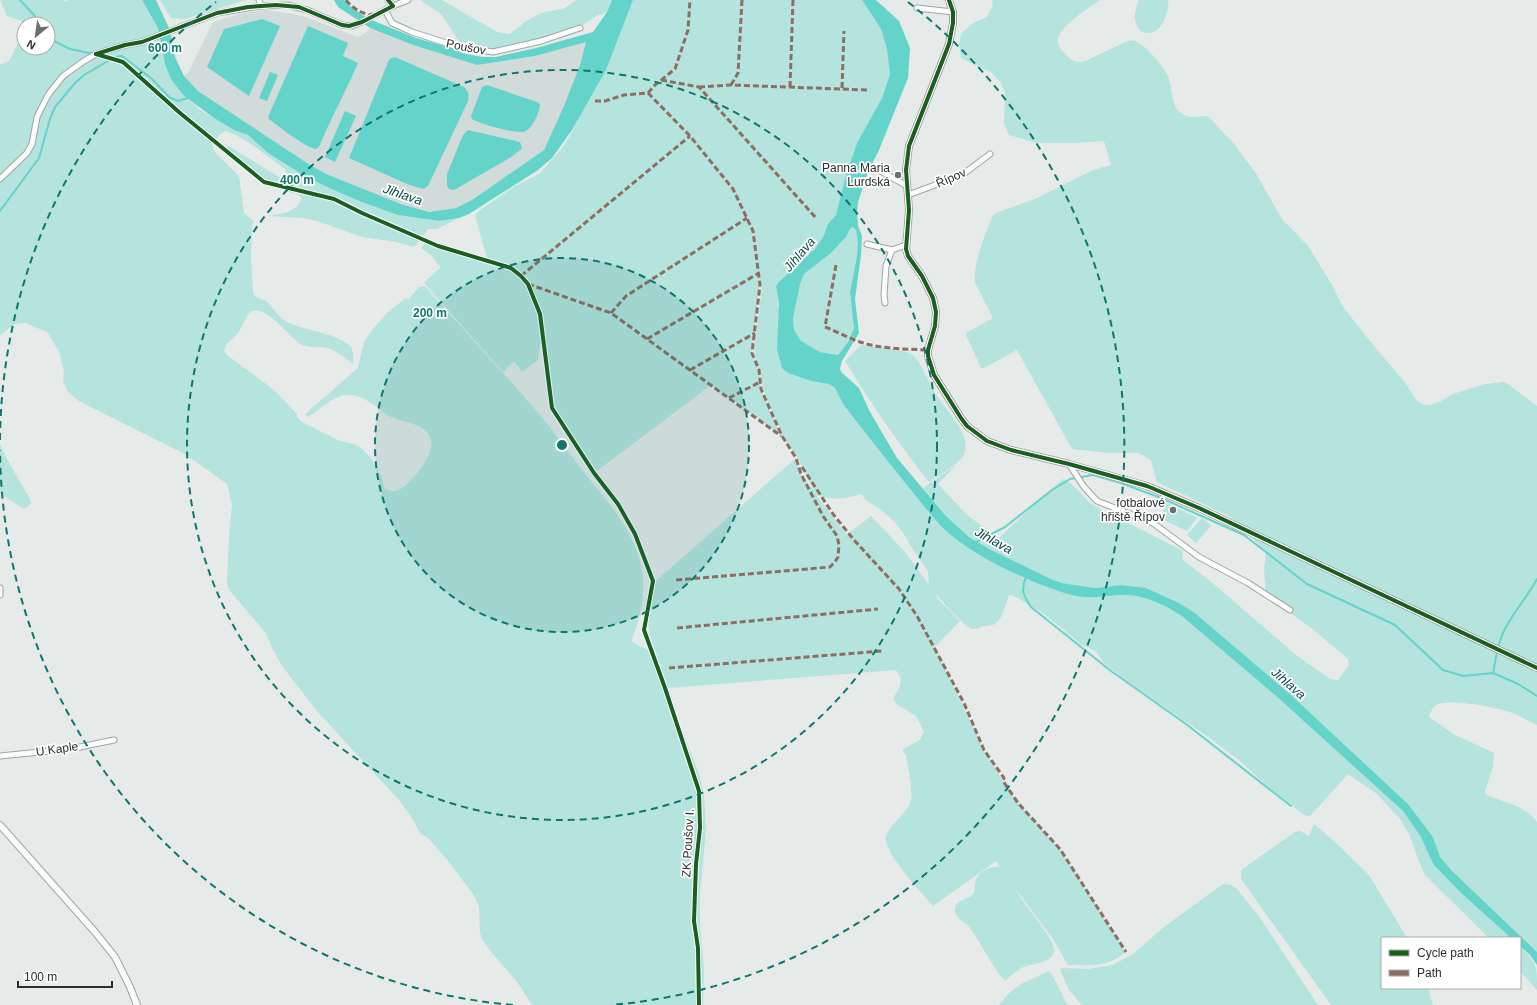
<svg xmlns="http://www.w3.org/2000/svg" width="1537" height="1005" font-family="Helvetica,sans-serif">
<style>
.built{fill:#d1dbda}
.green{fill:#b5e3dd;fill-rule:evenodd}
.water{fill:#64d4ca;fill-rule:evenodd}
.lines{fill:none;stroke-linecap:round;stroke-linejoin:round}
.stream{stroke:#64d4ca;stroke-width:2}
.minor-casing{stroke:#a3a5a5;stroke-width:7}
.tertiary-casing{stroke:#a3a5a5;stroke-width:8}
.minor{stroke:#fbfcfc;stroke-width:5}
.tertiary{stroke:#fbfcfc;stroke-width:6}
.quiet{stroke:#8d6e63;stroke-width:3;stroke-dasharray:6 3;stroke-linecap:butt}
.cycleway-casing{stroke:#fff;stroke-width:6}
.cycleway{stroke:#1b5e20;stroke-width:4}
.ring{fill:none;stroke:#0f766e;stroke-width:2;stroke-dasharray:7 5}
.poi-dot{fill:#6c6f6f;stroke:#fff;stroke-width:1.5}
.labels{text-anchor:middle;stroke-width:3.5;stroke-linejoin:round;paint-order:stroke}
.street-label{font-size:12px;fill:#2b2d2d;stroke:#fff}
.poi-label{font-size:12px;fill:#2b2d2d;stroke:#fff;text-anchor:end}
.water-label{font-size:13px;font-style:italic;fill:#054943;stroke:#fff}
.centre{fill:#0f766e;stroke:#fff;stroke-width:2}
.ring-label{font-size:12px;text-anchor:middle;font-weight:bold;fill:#0f766e;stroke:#fff;stroke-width:3.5;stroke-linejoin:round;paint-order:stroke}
</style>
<rect width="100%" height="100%" fill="#e6eae9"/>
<path class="built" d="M267,10L303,16L358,37L367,32L370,28L413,45L477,65L535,56L587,41L580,65L563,108L544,150L472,200L456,208L429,212L401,204L326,174L310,165L198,91L184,76L188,73L213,22L243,13Z"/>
<g class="green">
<path d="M0,0H62L66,2L68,0H142L158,28L165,64L184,96L199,109L234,130L248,135L268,153L303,175L329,188L398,215L439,221L459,218L437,229H428L414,247L396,242L362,237L317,221L303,218L269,216C283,213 296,213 302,198L299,195L265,185L227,154V145L279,177L289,178L285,169L254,146L236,135L226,131L219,135L212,146L215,152L239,176L244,213L254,221L252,225L251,258L253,293C256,300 262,298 267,302C275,309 278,317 287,322C305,331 336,333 350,346C354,350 353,359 353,364C346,359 339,352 330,349C320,345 307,350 298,342C289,335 261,300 249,313C245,319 242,327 238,333C233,339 225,343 224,351L227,355L274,390L297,414V417L302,422L340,441L354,444L360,447L370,457L378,470L382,477L384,488C389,491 393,492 399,490C410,485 435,454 431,441C427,423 405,423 391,417C376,409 364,393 345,395C332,397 319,410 308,417L305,414L358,368L364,342L373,329L387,313L406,298L408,300L419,287L425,286C465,332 507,376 546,422C557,436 568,451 579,466C604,498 635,529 642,570C646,594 640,620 631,641L653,653L671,695L677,717L699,774L704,796L706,830L700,895V929L704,968L703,1005H532L518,983L492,953L482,939L480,933L479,906L473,894L449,862L428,838L420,833L410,815L399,800L317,711L282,666L272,648L266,633L229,590L227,584L229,536L232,505L227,484L185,454L79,401L69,393L63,382L64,372L59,351L47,332L25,323L14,324L0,336V65L9,61L24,32V48H48V24H24V31L22,21L7,16Z"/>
<path d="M160,0H246L184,19L171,18Z"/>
<path d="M420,0H442L497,32L510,34L526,21L541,13L565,8L576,0H612L607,12L596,16L577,29L546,38L492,50L460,43L441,14Z"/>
<path d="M633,0H862L881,29L887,49L890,74L882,98L857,143L846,175L836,215L828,224L823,237L815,249L776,286L788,373L811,381L829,384L835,388L843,404L940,525L963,544L982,556L1022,577L1088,597L1128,595L1141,597L1156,602L1174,611L1183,617L1275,695L1403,811L1421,837L1428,853L1434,865L1461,893L1511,938H1489L1425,875L1418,859L1410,836L1400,819L1377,794L1348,774L1310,816L1304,815L1265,784L1239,760L1208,737L1120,676L1103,662L1096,651L1082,645L1043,613L1018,598L1011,595H1009C1006,604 1003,617 996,623C991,627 985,625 981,627C977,628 976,630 972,629C964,626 941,600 934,592L938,599L960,621L935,647L984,750L1003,781L1018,803L1060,849L1126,952C1106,968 1092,965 1068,965L1053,939L1015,888C1022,904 1054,937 1054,950C1054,953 1052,957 1050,958C1042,964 1029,964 1021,968C1016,971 1011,976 1006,980L1003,979C990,963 982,944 969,927C966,923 955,917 955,911C954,898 969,901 974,893C976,888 974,882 977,878C980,870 992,866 1000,867L996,861L933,906C920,890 890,860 886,841C884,827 907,816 911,800C913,786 908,769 906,755L902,750L920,740L924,731L916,716L898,705L893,699L900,687L901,678L896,670L668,688L650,636L648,622L650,586L796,458L801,474L814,491L799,460L783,436L763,389L760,371L754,352L762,287L760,280L752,353L759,370L761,389L782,436L711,385L594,473L552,408L544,346L540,344L538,360L522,372L514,361L503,372L424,283L441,267L436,262L432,256L421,248L427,241L438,246L487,260V258L475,215L483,208L515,186L539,174L563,147L573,130L586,102L606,70ZM861,494L867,501L880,509L895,522L906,537L910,545L928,571L929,585L905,552L871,516L847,535L816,495C834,500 843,500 861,494Z"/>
<path d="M992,0H1100C1088,9 1060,25 1058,40C1057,46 1062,51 1066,55C1073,62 1076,63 1085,61L1128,41C1131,41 1133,40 1135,41C1143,42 1165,68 1168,76C1173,88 1170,109 1184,115C1191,119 1200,116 1208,116L1234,144L1255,172L1282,219L1308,246L1332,285L1343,307L1378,351L1404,381L1417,401L1424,405H1430L1441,401L1453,394L1485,384L1503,382L1508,384L1537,406V725C1530,722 1522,717 1515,714C1501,708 1446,697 1435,706C1432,709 1430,713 1429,717L1455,735L1494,753L1493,767L1485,791L1486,795L1519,807L1530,814L1537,822V952L1451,870L1440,857L1433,837L1408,804L1291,695L1195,613L1179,603L1146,588L1122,585L1095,588L1062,583L1051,579L991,550L969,537L946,516L923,488L956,465L938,484L967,515L999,538L1039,500L1063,479C1073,482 1083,498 1093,505L1183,551L1182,555L1183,560L1215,585L1296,655L1330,679L1338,680L1349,665L1348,659L1315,631L1266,595L1264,570L1266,552L1231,517L1157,482L1151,461L1143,455L1137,453H1109L1072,449L1017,350L984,368H981L966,335V333L993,318L975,283C972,268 986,230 993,216L996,213L1035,199L1093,170L1111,165L1104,141L1073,143H1037L1009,135L1004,124L1005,93L1001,83L992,73L961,58L959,44L961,34L973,23L987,17L993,6Z"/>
<path d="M1139,0H1168C1169,4 1168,8 1167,12C1160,45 1123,38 1139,0Z"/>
<path d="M853,227L856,230L858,243L857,256L850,292L854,328L849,341L838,355L820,352L801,341L794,330L793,319L800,283L804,274L831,253L846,237L850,229Z"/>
<path d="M861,345C872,347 907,349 914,356C920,361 931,387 937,396C947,412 980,442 959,461C950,469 939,475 929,482C898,443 871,403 845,361Z"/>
<path d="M0,444L6,457L32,503L24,509L4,496L0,492Z"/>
<path d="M1167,503L1197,518L1187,531L1160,518Z"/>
<path d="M1202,518L1211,526L1196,543L1187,535Z"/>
<path d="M1314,824L1335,842L1369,875L1407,938H1382V988H1428L1433,1005H1331L1241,879V870L1295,832L1300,831L1309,836Z"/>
<path d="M1224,884L1231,885L1237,889L1258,915L1318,1005H1082L1069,990L1060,970L1062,968L1088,969L1113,965L1133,954L1164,927L1220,886Z"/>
<path d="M1520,946C1537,963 1537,965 1537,990L1520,971Z"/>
<path d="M1049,971C1055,978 1062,996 1068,1005H999L1008,994L1021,984Z"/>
</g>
<g class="water">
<path d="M142,0H156L170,30L175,57L184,76L198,91L310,165L326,174L401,204L429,212L456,208L472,200L544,150L563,108L580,65L586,42L535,56L477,65L413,45L370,28L338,7L334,0H344L351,7L369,19L416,38L455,49L462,53L482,57H496L536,48L593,32L607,12L612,0H633L606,70L572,130L552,158L538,170L469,214L459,218L439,221L398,215L362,202L329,188L303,175L268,153L248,135L234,130L214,118L184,96L171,79L165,64L158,28Z"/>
<path d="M862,0H876L899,21L910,48L908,78L879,150L868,172L858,202L857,212L858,226L862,236L861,255L855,299L859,333L842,361L840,368L841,372L859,388L870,412L897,458L946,516L969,537L991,550L1051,579L1062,583L1095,588L1122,585L1146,588L1179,603L1195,613L1291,695L1408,804L1433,837L1440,857L1451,870L1537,952V965L1530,955L1520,946V938H1511L1461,893L1434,865L1428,853L1421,837L1403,811L1275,695L1183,617C1167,606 1147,596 1127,595C1109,595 1090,600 1072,595C1032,584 969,555 940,525C928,512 918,498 907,485C885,458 864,431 843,404L835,388L829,384L811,381L788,373L782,368L777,349L779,304L776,286L779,282L815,249L823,237L828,224L836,215L846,175L857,143L882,98L890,74L887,49L881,29ZM853,227L856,230L858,243L857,256L850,292L854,328L849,341L838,355L820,352L801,341L794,330L793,319L800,284L804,274L831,253L846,237L850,229Z"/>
<path d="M262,19L280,26L249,96L207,67L224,29Z"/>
<path d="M308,26L348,43L343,56L358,63C346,91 331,118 319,147L316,149C302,146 282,128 270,120L268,117Z"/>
<path d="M395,57L464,87C469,92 469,95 468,101L428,186L423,189L407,184L349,158L389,60L392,58Z"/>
<path d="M270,72L278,75L267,101L259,98Z"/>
<path d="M487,85L537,102L540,104C540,111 533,127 526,131C519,135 479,124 472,119L471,116L482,87Z"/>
<path d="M345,111L356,116L335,162L325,157Z"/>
<path d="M468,130L520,142L522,148L519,151L508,159L454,190L449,189L447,186V174L463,135Z"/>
</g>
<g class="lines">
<g class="stream">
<path d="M20,0L34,15L39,24"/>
<path d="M48,38L70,49L94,54"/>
<path d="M98,55L109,60"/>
<path d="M0,211L39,158L50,119L55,107L75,83L84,75L115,57L122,56L151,78L169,97L178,101L188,98"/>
<path d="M976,542L1005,527L1052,490L1070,479L1093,475L1121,483L1161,498L1244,535L1307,584L1395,625L1443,670L1463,676L1493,673L1518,684L1537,696"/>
<path d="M1026,577C1020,591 1024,596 1031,607L1111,671L1186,724L1291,806"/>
<path d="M1493,673C1496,658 1498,641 1506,627C1515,610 1528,596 1537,579"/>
</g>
<g class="minor-casing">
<g id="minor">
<path d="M259,0L261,6"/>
<path d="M388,0L393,6"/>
<path d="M917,8L953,12"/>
<path d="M385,10L392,23L412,32L455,46L493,52L541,41L580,28"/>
<path d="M877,169L907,186"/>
<path d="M0,179L27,153L32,144L37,117L48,95L63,76L84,61L96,54L125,45L142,42L217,13L261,6L288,5L307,10L342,25L352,26L362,22L393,6L408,0"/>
<path d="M908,195L962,175L990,154"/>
<path d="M867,244L892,250L906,245"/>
<path d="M885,303L884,295L886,266L892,250"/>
<path d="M1069,464L1084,487L1097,501L1153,523L1199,557L1248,583L1290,610"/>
<path d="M0,588V595"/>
<path d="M0,756L70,749L114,740"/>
</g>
</g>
<g class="tertiary-casing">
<g id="tertiary">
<path d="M949,0L953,12V23L949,44L909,146L906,170L909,210L906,249L908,256L922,276L933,298L936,312L935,326L928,350V356L934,375L961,418L967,426L987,441L1011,450L1069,464L1147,486L1199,508L1537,668"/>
<path d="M0,825L95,932L115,957L130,987L137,1005"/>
</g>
</g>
<use href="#minor" class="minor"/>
<use href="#tertiary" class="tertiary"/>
<g class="quiet">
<path d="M346,0C352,8 360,12 369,15L373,14"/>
<path d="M661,80L699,87L816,218"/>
<path d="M731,85L738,73L742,0"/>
<path d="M699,87L731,85L868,90"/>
<path d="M790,87L793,0"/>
<path d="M842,88L844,31"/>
<path d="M648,93L655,85L675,69L688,30L690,0"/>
<path d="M595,101H605L624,95L648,93L690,136L733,189L753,231L760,285L752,353L759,370L761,389L782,436L796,458L801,474L823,516L837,536L839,545L838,557L835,562L830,567L676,580"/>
<path d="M836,265L825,327C836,331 848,338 860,342C881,349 905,349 928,350"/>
<path d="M521,276L690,136"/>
<path d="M528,284L611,313L781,436"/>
<path d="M611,313L626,296L747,218"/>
<path d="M647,339L759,273"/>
<path d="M690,370L755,333"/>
<path d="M729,398L760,382"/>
<path d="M802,467L833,514L854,540L899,589L917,616L964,703L984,750L1004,778L1003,781L1018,803L1060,849L1126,952"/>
<path d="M677,628L878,609"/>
<path d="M669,668L882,651"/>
</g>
<g class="cycleway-casing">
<g id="cycleway">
<path d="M949,0L953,12V23L949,44L909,146L906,170L909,210L906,249L908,256L922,276L933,298L936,312L935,326L928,350V356L934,375L961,418L967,426L987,441L1011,450L1069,464L1147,486L1199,508L1537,668"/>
<path d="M96,54L123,62L180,113L264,182L334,199L362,213L438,246L511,268L521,276L528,284L540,314L552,408L594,473L618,504L635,534L653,581L644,630L665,688L699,791L700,828L696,864L694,921L698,948L699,1005"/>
<path d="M96,54L125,45L142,42L217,13L248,7L276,5L299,7L342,25L349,26L362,22L393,6L388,0"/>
</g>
</g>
<use href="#cycleway" class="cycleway"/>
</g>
<circle cx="562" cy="445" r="187" fill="#0f766e" fill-opacity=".12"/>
<g class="ring">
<circle cx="562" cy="445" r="187"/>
<circle cx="562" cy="445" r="375"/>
<path d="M513 1005A562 562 0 0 1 0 450M0 440A562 562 0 0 1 216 2M908 2A562 562 0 0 1 611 1005"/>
</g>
<g class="poi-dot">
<circle cx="898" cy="175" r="4"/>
<circle cx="1173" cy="510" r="4"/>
</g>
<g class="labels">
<g class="street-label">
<text transform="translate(466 47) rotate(11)" y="4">Poušov</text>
<text transform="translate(951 178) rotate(-24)" y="4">Řípov</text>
<text transform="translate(57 749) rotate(-8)" y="4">U Kaple</text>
<text transform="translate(688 843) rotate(-87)" y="4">ZK Poušov I.</text>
</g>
<g class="poi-label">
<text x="890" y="172">Panna Maria<tspan x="890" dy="14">Lurdská</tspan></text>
<text x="1165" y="507">fotbalové<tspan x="1165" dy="14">hřiště Řípov</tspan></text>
</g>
<g class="water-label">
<text transform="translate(403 194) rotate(19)" y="5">Jihlava</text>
<text transform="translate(799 254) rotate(-49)" y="5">Jihlava</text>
<text transform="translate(994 540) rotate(29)" y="5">Jihlava</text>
<text transform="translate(1289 683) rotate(41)" y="5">Jihlava</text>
</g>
</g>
<circle cx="562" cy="445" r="6" class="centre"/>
<g class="ring-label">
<text x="165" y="52">600 m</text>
<text x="297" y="184">400 m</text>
<text x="430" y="317">200 m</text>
</g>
<rect x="1381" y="937" width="140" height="52" fill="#ffffff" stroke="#aaabab"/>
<rect x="1389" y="950" width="20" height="6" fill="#1b5e20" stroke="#aaabab"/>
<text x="1417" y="957" font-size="12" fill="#2b2d2d">Cycle path</text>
<rect x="1389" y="970" width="20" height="6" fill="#8d6e63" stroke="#aaabab"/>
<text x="1417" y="977" font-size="12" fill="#2b2d2d">Path</text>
<g transform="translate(36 36) rotate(209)"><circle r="19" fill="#ffffff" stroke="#aaabab"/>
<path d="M0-3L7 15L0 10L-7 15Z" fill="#6c6f6f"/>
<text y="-6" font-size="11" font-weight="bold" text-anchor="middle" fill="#2b2d2d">N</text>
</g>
<path d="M18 981v6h94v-6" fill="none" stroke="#2b2d2d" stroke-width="2"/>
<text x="24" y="981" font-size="12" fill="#2b2d2d" stroke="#ffffff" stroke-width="3" paint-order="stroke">100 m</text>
</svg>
